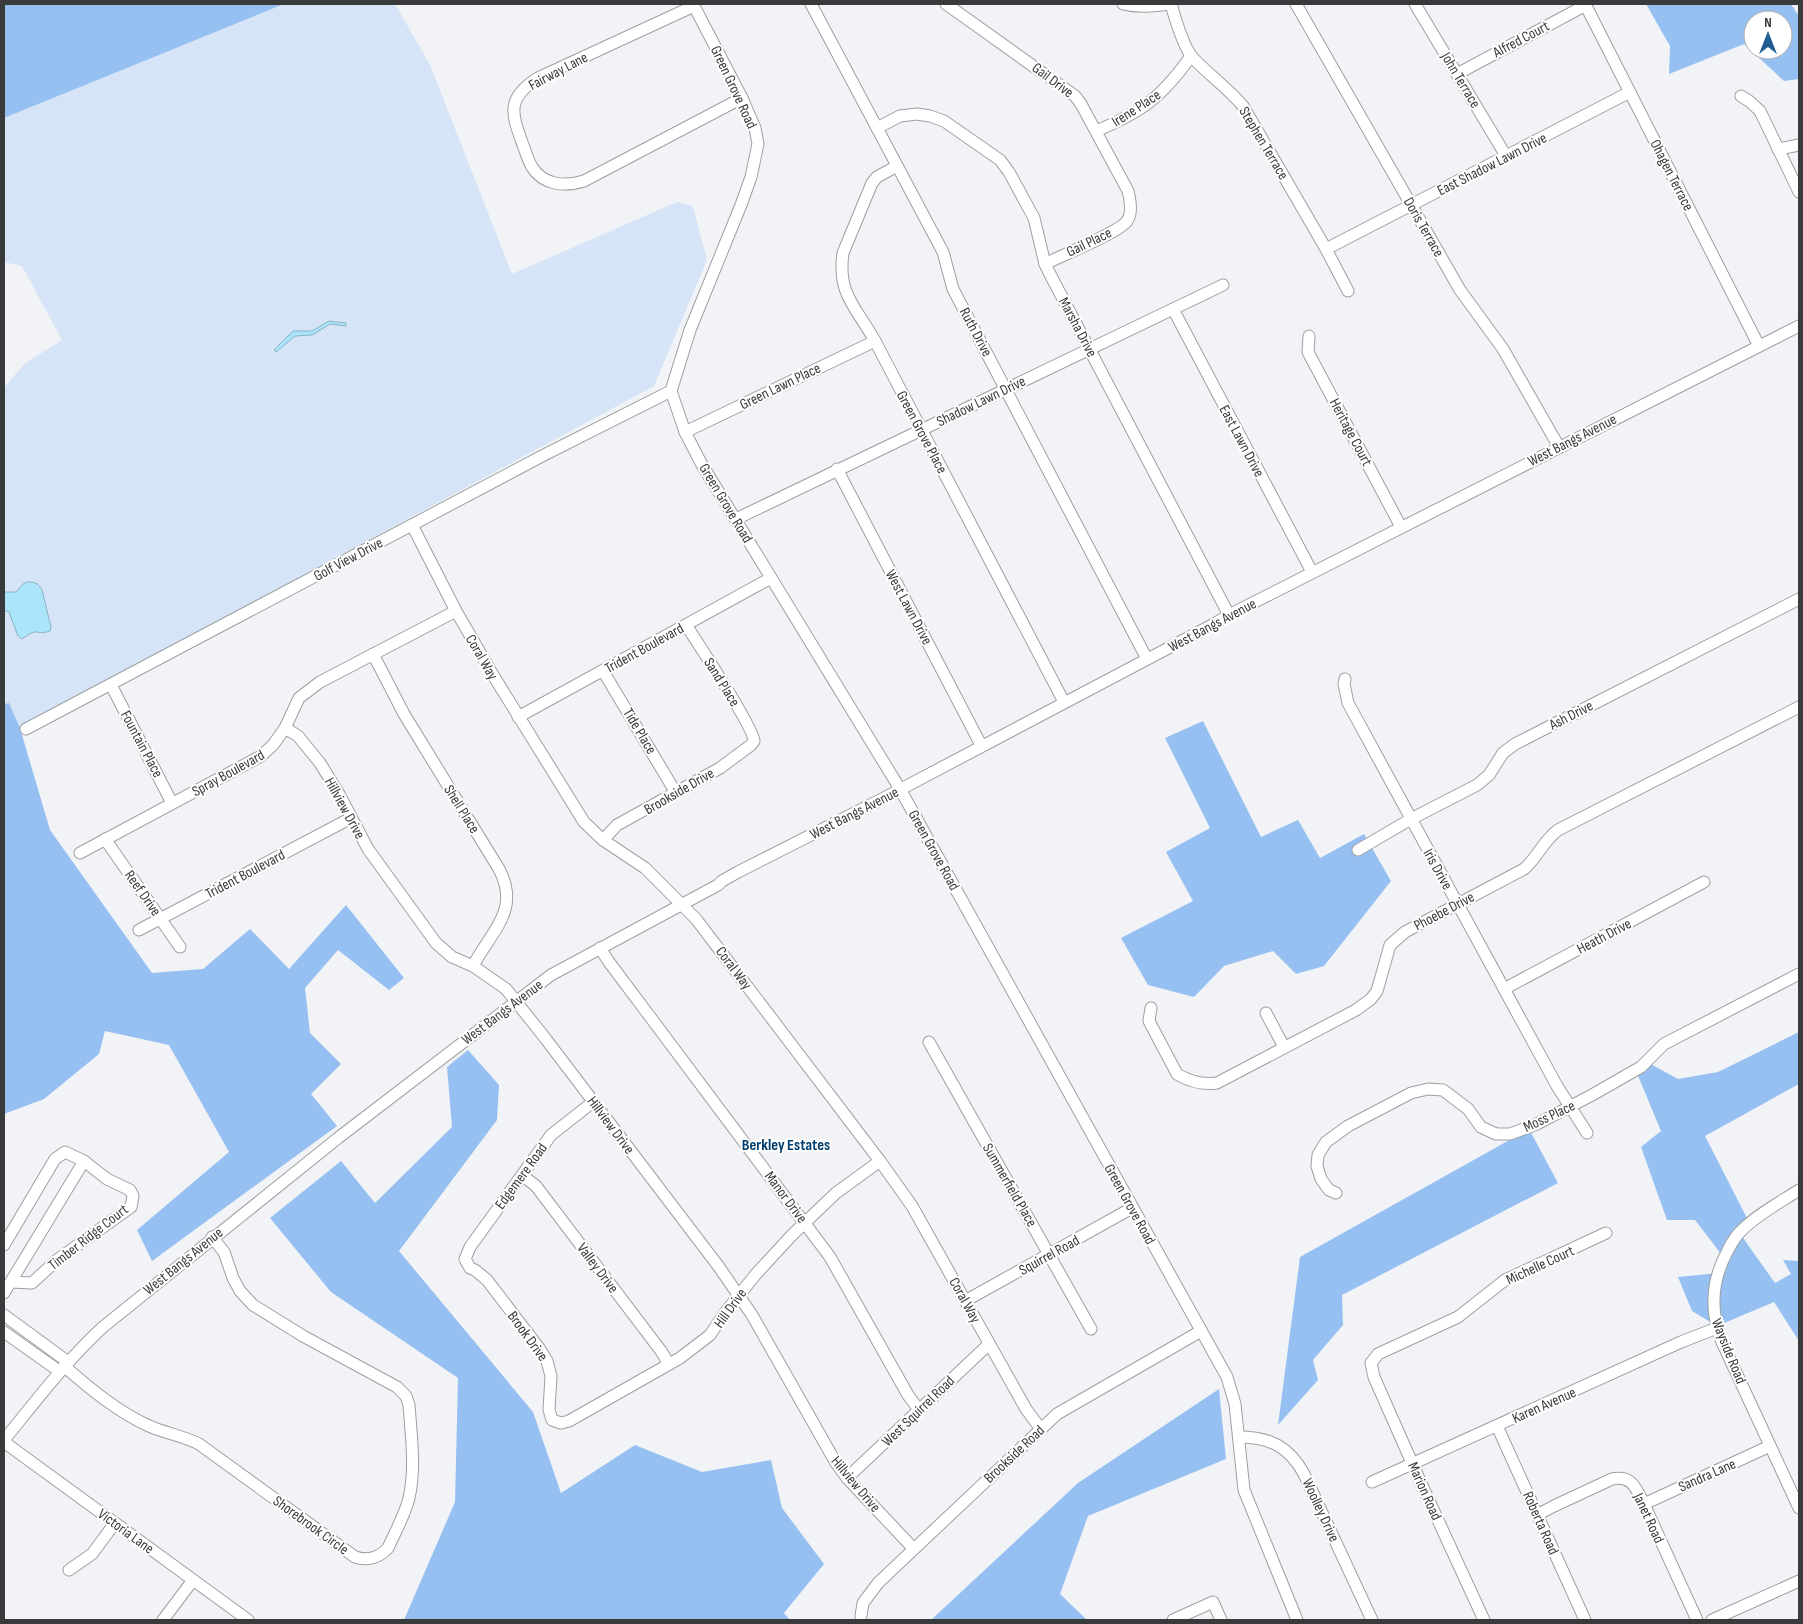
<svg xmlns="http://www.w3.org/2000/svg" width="1803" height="1624" font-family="'Sofia Sans Condensed',sans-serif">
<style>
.green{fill:#d5e4f6}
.forest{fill:#97c0f2;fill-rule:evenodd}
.water{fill:#abe5fc;stroke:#89b2c2}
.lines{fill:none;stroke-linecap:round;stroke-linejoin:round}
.minor-casing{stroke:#9da0a2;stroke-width:13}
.minor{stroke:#fff;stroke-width:11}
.labels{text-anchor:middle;stroke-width:4;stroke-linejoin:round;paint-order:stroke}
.street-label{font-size:15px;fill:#393a3b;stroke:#fff}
.neighbourhood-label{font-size:16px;font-weight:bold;fill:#013f6f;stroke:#fff}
</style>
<rect width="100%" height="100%" fill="#f1f3f6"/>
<path class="green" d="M284,4H395L430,65L512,274L677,202L693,206L707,260L654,386L20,728L9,703L4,704V388L24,364L62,340L22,266L4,262V118Z"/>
<g class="forest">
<path d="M4,4H284L4,118Z"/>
<path d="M1646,4H1791L1799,16V79L1784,81L1744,44L1669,74L1670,46ZM1753,20H1783V50H1753Z"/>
<path d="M9,703L20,728L50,830L152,973L203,969L250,929L289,969L346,905L404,978L389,990L338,950L305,988L310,1033L341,1064L311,1094L337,1126L152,1261L137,1230L229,1152L169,1045L105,1031L99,1054L44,1099L4,1114V704Z"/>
<path d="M1203,721L1261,837L1298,820L1320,858L1364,834L1391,881L1324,966L1296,974L1273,951L1224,966L1194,997L1148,985L1121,938L1193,901L1166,852L1210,828L1165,738Z"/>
<path d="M1799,1032V1084L1705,1136L1750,1224L1741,1235L1775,1283L1791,1274L1783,1260L1799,1261V1341L1774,1302L1717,1326L1692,1311L1678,1277L1719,1273L1725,1259L1695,1220H1667L1641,1147L1661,1131L1636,1071L1647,1062L1678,1079L1718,1072Z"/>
<path d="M468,1050L499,1085L497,1120L399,1251L533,1412L561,1493L635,1445L702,1472L771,1460L782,1508L824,1564L784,1613L790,1620H404L455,1502L458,1378L331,1292L270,1218L341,1161L375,1203L452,1127L447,1067Z"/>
<path d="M1529,1129L1558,1183L1342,1295L1343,1325L1313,1360L1318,1380L1278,1425L1300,1257Z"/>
<path d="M1219,1389L1226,1459L1088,1516L1060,1594L1087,1620H931L1078,1483Z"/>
</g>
<g class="water">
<path d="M329,321L346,323V326L330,324L312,335L295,336L276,352L274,350L293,331H312Z"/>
<path d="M27,582C35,582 38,583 42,590L51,627L50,631C36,636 39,626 22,639L18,636L9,612L4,610V592H16L23,584Z"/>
</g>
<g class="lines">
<g class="minor-casing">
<g id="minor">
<path d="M693,4L742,98L755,128L758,144L751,177L741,205L690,330L671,391L685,432L701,463L900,789L1227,1377L1235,1404L1244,1490L1297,1620"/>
<path d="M811,4L943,252L953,289L1147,659"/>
<path d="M946,4L1075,96L1081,104L1128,191C1130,199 1133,213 1127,221C1120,232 1060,256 1045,264"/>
<path d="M1123,4C1139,8 1154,6 1169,4"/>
<path d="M1171,4C1175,18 1183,47 1193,58C1209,75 1228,88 1243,106L1326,249L1348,291"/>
<path d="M1296,4L1460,290L1503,349L1559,447"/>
<path d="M1415,4L1506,156"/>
<path d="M1585,4L1759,346"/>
<path d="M694,6L538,78C505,99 512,114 523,145C526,152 528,161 532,167C543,185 565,187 584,181L742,98"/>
<path d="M1457,74L1586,5"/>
<path d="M1741,96L1749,101L1760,111L1799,192"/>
<path d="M877,128L900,116L917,114L930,116L944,121L1000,160L1009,172L1034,218L1045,264L1052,278L1229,615"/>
<path d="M1096,131C1142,112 1162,97 1191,56"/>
<path d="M1778,149L1799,145"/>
<path d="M897,166L877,177L872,183L843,253C837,295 857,308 875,341L1064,702"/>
<path d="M1326,249L1630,92"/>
<path d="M1173,309L1312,572"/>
<path d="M1309,336L1308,352L1401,527"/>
<path d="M685,432L875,341"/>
<path d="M837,469L981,745"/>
<path d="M736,519L1223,285"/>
<path d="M412,525L456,611L493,675L584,822L603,840L645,868L696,919L880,1161L912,1206L1026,1409L1040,1428"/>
<path d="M373,654L404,714L499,869C521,911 491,931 473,966"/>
<path d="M603,671L676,793"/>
<path d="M1345,679L1344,684L1348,703L1557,1086L1587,1133"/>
<path d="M111,685L172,803"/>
<path d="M518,717L771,578"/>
<path d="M285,728L298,736L320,763L339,794L368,849L436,943L452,957L473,966L506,989L545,1038L719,1267L752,1315L836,1463L847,1478L913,1548"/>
<path d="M26,729L546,454L671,391"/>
<path d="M105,839L180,947"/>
<path d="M603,840L617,825L720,768L751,745L754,741C754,728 697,642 686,625"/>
<path d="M1358,850L1411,819L1477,785L1489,775L1503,753L1515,744L1799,599"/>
<path d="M80,853L261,756L273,745L285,728L299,698L320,682L456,611"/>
<path d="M139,930L351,818"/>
<path d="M600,948L609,962L830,1257L908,1395L919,1410"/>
<path d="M1504,989L1704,882"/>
<path d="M1151,1008L1149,1021L1177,1074C1190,1082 1202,1085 1217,1083L1356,1010L1371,999L1377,991L1390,945L1405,932L1524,869C1538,857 1543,841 1558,830L1799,707"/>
<path d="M1266,1013L1284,1047"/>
<path d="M929,1042L1091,1329"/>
<path d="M593,1102L551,1135L470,1247L465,1259L470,1268L475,1270L487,1280L539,1348L547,1361L551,1376L549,1410L552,1420L561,1423L569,1421L680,1358L710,1335L724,1314L756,1274L792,1235L836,1193L880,1161"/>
<path d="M523,1176L536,1186L661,1351L669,1364"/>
<path d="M1799,1190C1779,1203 1758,1214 1742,1230C1735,1236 1731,1244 1727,1252C1711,1282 1710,1312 1722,1342L1799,1508"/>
<path d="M1336,1193L1329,1190L1321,1179L1317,1166L1318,1155L1326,1142L1348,1126L1411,1093L1428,1089L1443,1090L1468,1109L1481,1127L1496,1134H1510L1537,1124L1592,1095L1641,1067L1664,1044L1799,974"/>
<path d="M4,1245L55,1159L65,1152L84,1161L107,1179L130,1190L133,1196L131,1207L57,1260L32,1283L11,1282"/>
<path d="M4,1293L84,1161"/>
<path d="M965,1301L1132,1208"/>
<path d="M4,1315L68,1362"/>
<path d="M4,1332L59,1371"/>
<path d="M64,1366C89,1388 118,1412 149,1426C165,1433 183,1436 199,1444L355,1557C367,1561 379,1558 388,1548C395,1532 405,1515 409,1498C416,1468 411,1434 409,1405L406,1396L397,1387L303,1336L253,1305L240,1291L233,1278L224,1252L212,1237"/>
<path d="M1497,1426L1585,1620"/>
<path d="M1239,1437C1269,1437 1289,1446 1304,1474L1372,1620"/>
<path d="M4,1440C36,1401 66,1361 103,1327L338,1138L551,975L718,885L722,881L738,872L884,798L1214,624L1229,615L1799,326"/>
<path d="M4,1442L248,1620"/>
<path d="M847,1478L989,1344"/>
<path d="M1372,1482L1681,1342L1717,1328"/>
<path d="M1644,1504L1770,1446"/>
<path d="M1537,1515L1554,1506L1612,1479C1633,1475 1636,1489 1644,1504L1697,1620"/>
<path d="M69,1570L92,1554L115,1523"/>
<path d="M861,1616L863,1603L878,1583L1057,1414L1201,1331"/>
<path d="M163,1620L193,1580"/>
<path d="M1173,1620L1213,1602L1221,1620"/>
<path d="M1484,1620L1420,1481L1374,1377L1371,1363L1378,1354L1458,1317L1505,1280L1606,1233"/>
<path d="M1712,1620L1799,1581"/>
</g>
</g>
<use href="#minor" class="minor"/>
</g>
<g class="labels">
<g class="street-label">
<text transform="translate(1521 39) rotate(-28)" y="5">Alfred Court</text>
<text transform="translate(558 71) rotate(-28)" y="5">Fairway Lane</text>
<text transform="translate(1053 80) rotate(37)" y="5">Gail Drive</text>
<text transform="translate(1461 80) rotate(59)" y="5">John Terrace</text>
<text transform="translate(734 87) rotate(65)" y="5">Green Grove Road</text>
<text transform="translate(1136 108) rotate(-33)" y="5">Irene Place</text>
<text transform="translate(1264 143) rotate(59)" y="5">Stephen Terrace</text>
<text transform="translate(1492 164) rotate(-27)" y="5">East Shadow Lawn Drive</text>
<text transform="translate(1672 175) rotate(63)" y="5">Ohagen Terrace</text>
<text transform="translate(1424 227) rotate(60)" y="5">Doris Terrace</text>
<text transform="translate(1089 242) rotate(-26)" y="5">Gail Place</text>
<text transform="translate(1078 327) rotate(62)" y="5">Marsha Drive</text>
<text transform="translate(976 332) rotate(62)" y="5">Ruth Drive</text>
<text transform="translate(780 386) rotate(-26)" y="5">Green Lawn Place</text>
<text transform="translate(981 401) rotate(-26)" y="5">Shadow Lawn Drive</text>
<text transform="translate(922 432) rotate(62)" y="5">Green Grove Place</text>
<text transform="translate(1351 432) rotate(62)" y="5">Heritage Court</text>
<text transform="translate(1572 440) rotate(-27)" y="5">West Bangs Avenue</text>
<text transform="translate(1242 441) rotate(62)" y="5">East Lawn Drive</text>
<text transform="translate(726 503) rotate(59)" y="5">Green Grove Road</text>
<text transform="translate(348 559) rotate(-28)" y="5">Golf View Drive</text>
<text transform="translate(909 607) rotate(62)" y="5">West Lawn Drive</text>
<text transform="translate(1212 625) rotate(-28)" y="5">West Bangs Avenue</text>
<text transform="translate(644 648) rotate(-29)" y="5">Trident Boulevard</text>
<text transform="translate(482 657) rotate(60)" y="5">Coral Way</text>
<text transform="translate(722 682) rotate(58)" y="5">Sand Place</text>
<text transform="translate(1571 715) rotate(-27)" y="5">Ash Drive</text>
<text transform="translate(640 731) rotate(59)" y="5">Tide Place</text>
<text transform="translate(142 744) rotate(62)" y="5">Fountain Place</text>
<text transform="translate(228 773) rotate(-29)" y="5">Spray Boulevard</text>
<text transform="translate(679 791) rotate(-30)" y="5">Brookside Drive</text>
<text transform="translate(345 808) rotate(61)" y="5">Hillview Drive</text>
<text transform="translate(462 809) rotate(58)" y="5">Shell Place</text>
<text transform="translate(854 813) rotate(-27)" y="5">West Bangs Avenue</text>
<text transform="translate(934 850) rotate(61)" y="5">Green Grove Road</text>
<text transform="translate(1438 869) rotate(61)" y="5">Iris Drive</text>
<text transform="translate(245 874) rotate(-28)" y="5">Trident Boulevard</text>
<text transform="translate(143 893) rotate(55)" y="5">Reef Drive</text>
<text transform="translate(1444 911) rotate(-28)" y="5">Phoebe Drive</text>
<text transform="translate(1604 936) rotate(-28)" y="5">Heath Drive</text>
<text transform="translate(734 968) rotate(53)" y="5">Coral Way</text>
<text transform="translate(502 1012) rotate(-37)" y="5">West Bangs Avenue</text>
<text transform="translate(1549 1116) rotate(-25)" y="5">Moss Place</text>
<text transform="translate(611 1125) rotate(53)" y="5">Hillview Drive</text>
<text transform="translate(521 1176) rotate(-54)" y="5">Edgemere Road</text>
<text transform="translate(1010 1185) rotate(60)" y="5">Summerfield Place</text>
<text transform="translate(786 1197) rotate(53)" y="5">Manor Drive</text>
<text transform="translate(1130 1204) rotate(61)" y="5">Green Grove Road</text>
<text transform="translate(88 1237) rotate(-38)" y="5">Timber Ridge Court</text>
<text transform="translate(1049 1255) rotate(-29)" y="5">Squirrel Road</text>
<text transform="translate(183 1261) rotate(-39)" y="5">West Bangs Avenue</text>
<text transform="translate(1540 1265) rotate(-25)" y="5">Michelle Court</text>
<text transform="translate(598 1268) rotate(53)" y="5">Valley Drive</text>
<text transform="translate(965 1300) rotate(61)" y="5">Coral Way</text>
<text transform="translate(730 1308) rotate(-54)" y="5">Hill Drive</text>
<text transform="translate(528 1336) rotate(54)" y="5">Brook Drive</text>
<text transform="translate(1729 1351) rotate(68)" y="5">Wayside Road</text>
<text transform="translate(1544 1405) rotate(-24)" y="5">Karen Avenue</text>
<text transform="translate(918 1411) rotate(-44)" y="5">West Squirrel Road</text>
<text transform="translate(1014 1454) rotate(-43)" y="5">Brookside Road</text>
<text transform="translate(1707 1475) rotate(-24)" y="5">Sandra Lane</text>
<text transform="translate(856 1484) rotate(50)" y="5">Hillview Drive</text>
<text transform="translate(1425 1491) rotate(66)" y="5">Marion Road</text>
<text transform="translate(1321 1510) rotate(65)" y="5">Woolley Drive</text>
<text transform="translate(1649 1518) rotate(65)" y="5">Janet Road</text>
<text transform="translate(1541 1523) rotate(66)" y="5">Roberta Road</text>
<text transform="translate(311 1525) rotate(36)" y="5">Shorebrook Circle</text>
<text transform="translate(126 1531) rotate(36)" y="5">Victoria Lane</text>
</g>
<g class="neighbourhood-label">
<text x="786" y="1150">Berkley Estates</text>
</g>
</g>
<rect width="1803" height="1624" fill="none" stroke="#393a3b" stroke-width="10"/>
<g transform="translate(1768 35)"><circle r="24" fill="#ffffff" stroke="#b0b0b1"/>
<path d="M0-4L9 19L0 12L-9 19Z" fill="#205d93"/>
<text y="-8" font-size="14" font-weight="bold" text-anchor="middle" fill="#393a3b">N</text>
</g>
</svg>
